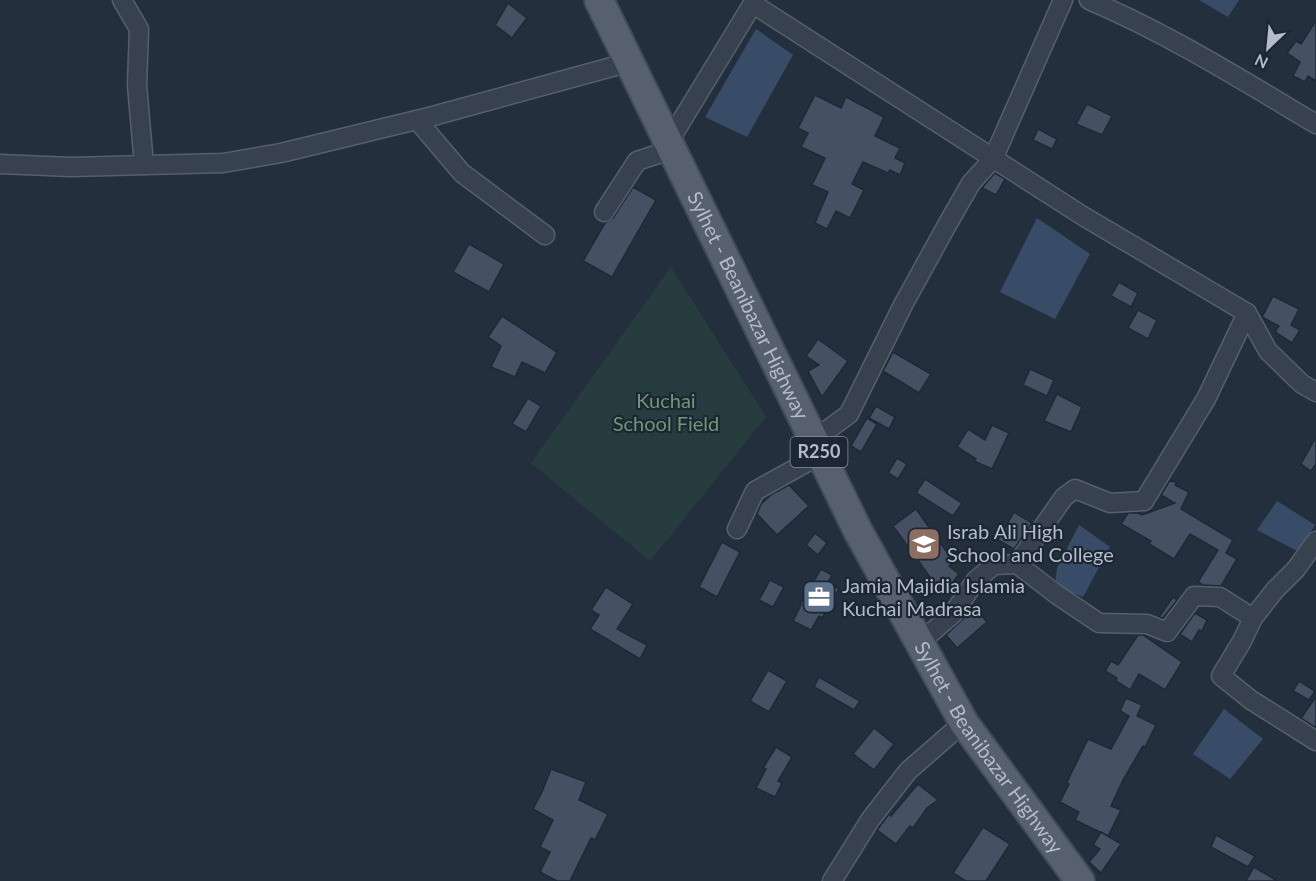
<svg xmlns="http://www.w3.org/2000/svg" width="1316" height="881" font-family="Lato,sans-serif">
<style>
.green{fill:#263c3f}
.water{fill:#394c67}
.building{fill:#455162;stroke:#1f2835;stroke-width:1.5}
.lines{fill:none;stroke-linecap:round;stroke-linejoin:round}
.minor-casing{stroke:#565f6c;stroke-width:21}
.primary-casing{stroke:#414a57;stroke-width:32}
.minor{stroke:#38414e;stroke-width:18}
.primary{stroke:#56606e;stroke-width:28}
.labels{text-anchor:middle;stroke-width:4.5;stroke-linejoin:round;paint-order:stroke}
.shield{fill:#1d2633;stroke:#878f9c;stroke-width:1.5}
.shield-label{font-size:18px;font-weight:bold;fill:#b4bcc9}
.street-label{font-size:20px;fill:#b4bcc9;stroke:#1d2633}
.park-label{font-size:20px;fill:#6b9a76;stroke:#1d2633}
.poi-label{font-size:20px;fill:#b4bcc9;stroke:#1d2633;text-anchor:start}
</style>
<rect width="100%" height="100%" fill="#242f3e"/>
<path class="green" d="M671,267L766,417L650,561L531,463Z"/>
<g class="water">
<path d="M1199,0H1239L1228,17Z"/>
<path d="M756,29L793,55L747,137L705,117Z"/>
<path d="M1037,218L1090,254L1055,319L1000,292Z"/>
<path d="M1277,501L1315,525L1299,552L1257,530Z"/>
<path d="M1079,525L1110,547L1083,597L1055,586L1057,568Z"/>
<path d="M1224,709L1263,739L1230,779L1193,754Z"/>
</g>
<g class="building">
<path d="M508,3L527,18L512,38L495,25Z"/>
<path d="M1316,21V81L1308,76L1305,82L1293,76L1300,62L1287,53L1296,41L1301,44Z"/>
<path d="M815,95L841,108L846,97L884,117L875,136L900,148L895,158L905,163L900,175L890,170L888,173L863,162L852,184L864,190L850,218L836,211L827,229L815,223L828,192L812,185L825,158L801,147L808,133L798,128Z"/>
<path d="M1087,104L1112,116L1102,135L1076,124Z"/>
<path d="M1038,129L1057,139L1052,149L1033,140Z"/>
<path d="M995,173L1005,179L996,195L982,188Z"/>
<path d="M633,187L656,200L612,277L583,261L605,223L613,218Z"/>
<path d="M469,244L504,264L489,292L453,272Z"/>
<path d="M1119,282L1138,293L1131,307L1111,296Z"/>
<path d="M1273,296L1299,309L1291,325L1300,330L1292,343L1275,332L1279,326L1262,317Z"/>
<path d="M1138,310L1157,320L1148,339L1128,328Z"/>
<path d="M502,316L557,352L545,373L522,362L515,377L491,367L501,346L488,337Z"/>
<path d="M818,339L848,361L822,397L808,371L819,365L806,356Z"/>
<path d="M893,352L931,374L919,393L883,371Z"/>
<path d="M1030,369L1054,380L1047,396L1023,385Z"/>
<path d="M1057,394L1082,407L1071,432L1044,421Z"/>
<path d="M528,398L541,406L526,432L512,424Z"/>
<path d="M876,406L895,417L889,429L869,418Z"/>
<path d="M867,418L877,424L861,452L851,446Z"/>
<path d="M992,425L1009,433L992,469L974,461L976,459L957,447L968,429L985,440Z"/>
<path d="M1316,437V464L1311,471L1301,464Z"/>
<path d="M897,458L907,464L898,479L888,473Z"/>
<path d="M925,479L962,503L953,516L916,493Z"/>
<path d="M1170,480L1177,483L1175,485L1189,492L1181,509L1233,540L1226,553L1237,559L1221,586L1203,585L1198,582L1218,550L1190,534L1174,559L1149,544L1151,541L1121,524L1128,513H1138L1142,515L1175,503L1161,495Z"/>
<path d="M789,485L809,506L777,535L757,514L761,504L772,494Z"/>
<path d="M916,509L954,562L949,566L959,574L943,595L893,526Z"/>
<path d="M1014,512L1032,523L1014,549L998,540Z"/>
<path d="M815,533L827,543L818,555L806,545Z"/>
<path d="M722,542L740,552L717,597L699,587Z"/>
<path d="M821,569L832,575L828,582L839,589L822,618L819,616L811,630L793,621L801,605L800,604Z"/>
<path d="M770,580L784,587L773,607L759,600Z"/>
<path d="M606,587L633,604L617,629L647,645L640,659L590,629L599,615L591,610Z"/>
<path d="M1173,597L1177,600L1163,618L1159,617Z"/>
<path d="M975,608L987,622L957,648L946,635Z"/>
<path d="M1195,613L1207,620L1202,631L1199,630L1192,642L1180,634Z"/>
<path d="M1138,635H1143L1182,662L1165,690L1139,674L1130,690L1116,681L1117,678L1105,671L1111,661L1118,665Z"/>
<path d="M768,670L787,681L769,712L750,701Z"/>
<path d="M819,677L860,701L854,710L814,687Z"/>
<path d="M1299,681L1315,691L1309,700L1293,691Z"/>
<path d="M1316,697V728L1301,718Z"/>
<path d="M1126,698L1142,705L1137,716L1156,725L1145,747L1143,746L1123,780L1111,806L1121,810L1108,836L1075,820L1079,812L1060,802L1069,784L1067,782L1088,739L1111,749L1129,716L1120,711Z"/>
<path d="M874,728L894,744L874,770L853,754Z"/>
<path d="M776,747L792,757L778,781L782,783L775,797L756,788L766,769L763,768Z"/>
<path d="M551,769L586,782L579,800L608,814L595,840L591,838L570,881H557L540,872L550,852L540,847L553,820L533,809L542,792Z"/>
<path d="M918,784L938,800L927,808L913,828L910,826L896,844L877,830L889,814L891,816Z"/>
<path d="M983,827L1010,844L986,881H966L953,873Z"/>
<path d="M1101,832L1121,844L1101,873L1089,862L1100,849L1093,845Z"/>
<path d="M1216,835L1255,856L1248,867L1211,847Z"/>
<path d="M1254,867L1277,881H1246Z"/>
</g>
<g class="lines">
<g class="minor-casing">
<g id="minor">
<path d="M122,0L139,29L137,85L144,165"/>
<path d="M1089,0C1169,34 1242,80 1316,124"/>
<path d="M753,4L1083,216L1247,313L1268,351L1302,384L1316,392"/>
<path d="M417,120L462,173L545,235"/>
<path d="M668,143L755,0"/>
<path d="M0,164L71,167L223,163L281,153L433,116L619,65"/>
<path d="M604,212L637,161L661,153"/>
<path d="M814,440L849,414L903,305L947,225L971,183L993,159L1063,0"/>
<path d="M737,529L755,491L811,460"/>
<path d="M1316,541L1296,569L1275,590L1253,618L1242,641L1221,676L1251,700L1316,741"/>
<path d="M1017,564L1056,594L1099,623L1147,624L1167,632L1194,596L1220,597L1253,618"/>
<path d="M919,643L953,614L976,580L994,565L1017,564L1064,497L1075,489L1110,503L1144,501L1206,399L1247,313"/>
<path d="M832,881L870,820L908,771L955,730"/>
</g>
</g>
<g class="primary-casing">
<g id="primary">
<path id="s1" d="M599,0L858,531L964,723L1080,881"/>
</g>
</g>
<use href="#minor" class="minor"/>
<use href="#primary" class="primary"/>
</g>
<defs>
<g id="school-square" transform="scale(1.725)"><rect x="-9" y="-9" width="18" height="18" rx="4" fill="#8d6e63" stroke="#1d2633"/><path d="M0-5L7-2L0 1L-7-2ZM-4 1L0 2.5L4 1V4Q0 6-4 4Z" fill="#fff"/></g>
<g id="office-square" transform="scale(1.725)"><rect x="-9" y="-9" width="18" height="18" rx="4" fill="#5c6f8a" stroke="#1d2633"/><path d="M-6-3h4V-5.5h4V-3h4V5H-6ZM-1-4.5V-3h2v-1.5ZM-6 0V1H6V0Z" fill="#fff"/></g>
</defs>
<g fill-rule="evenodd">
<use href="#school-square" x="924" y="544"/>
<use href="#office-square" x="819" y="597"/>
</g>
<g class="labels">
<rect class="shield" x="790.5" y="437" width="57" height="30" rx="4.5"/>
<g class="shield-label">
<text x="819" y="458">R250</text>
</g>
<g class="street-label">
<text dy="7" stroke="none"><textPath href="#s1" startOffset="340">Sylhet - Beanibazar Highway</textPath></text>
<text dy="7" stroke="none"><textPath href="#s1" startOffset="844">Sylhet - Beanibazar Highway</textPath></text>
</g>
<g class="park-label">
<text x="666" y="408">Kuchai<tspan x="666" dy="23">School Field</tspan></text>
</g>
<g class="poi-label">
<text x="947" y="539">Israb Ali High<tspan x="947" dy="23">School and College</tspan></text>
<text x="842" y="593">Jamia Majidia Islamia<tspan x="842" dy="23">Kuchai Madrasa</tspan></text>
</g>
</g>
<g transform="translate(1268 48) rotate(206)" stroke="#1d2633" stroke-width="4.5" paint-order="stroke">
<path d="M0-4.5L10 22L0 15L-10 22Z" fill="#b4bcc9"/>
<text y="-9" font-size="16" font-weight="bold" text-anchor="middle" fill="#b4bcc9">N</text>
</g>
</svg>
